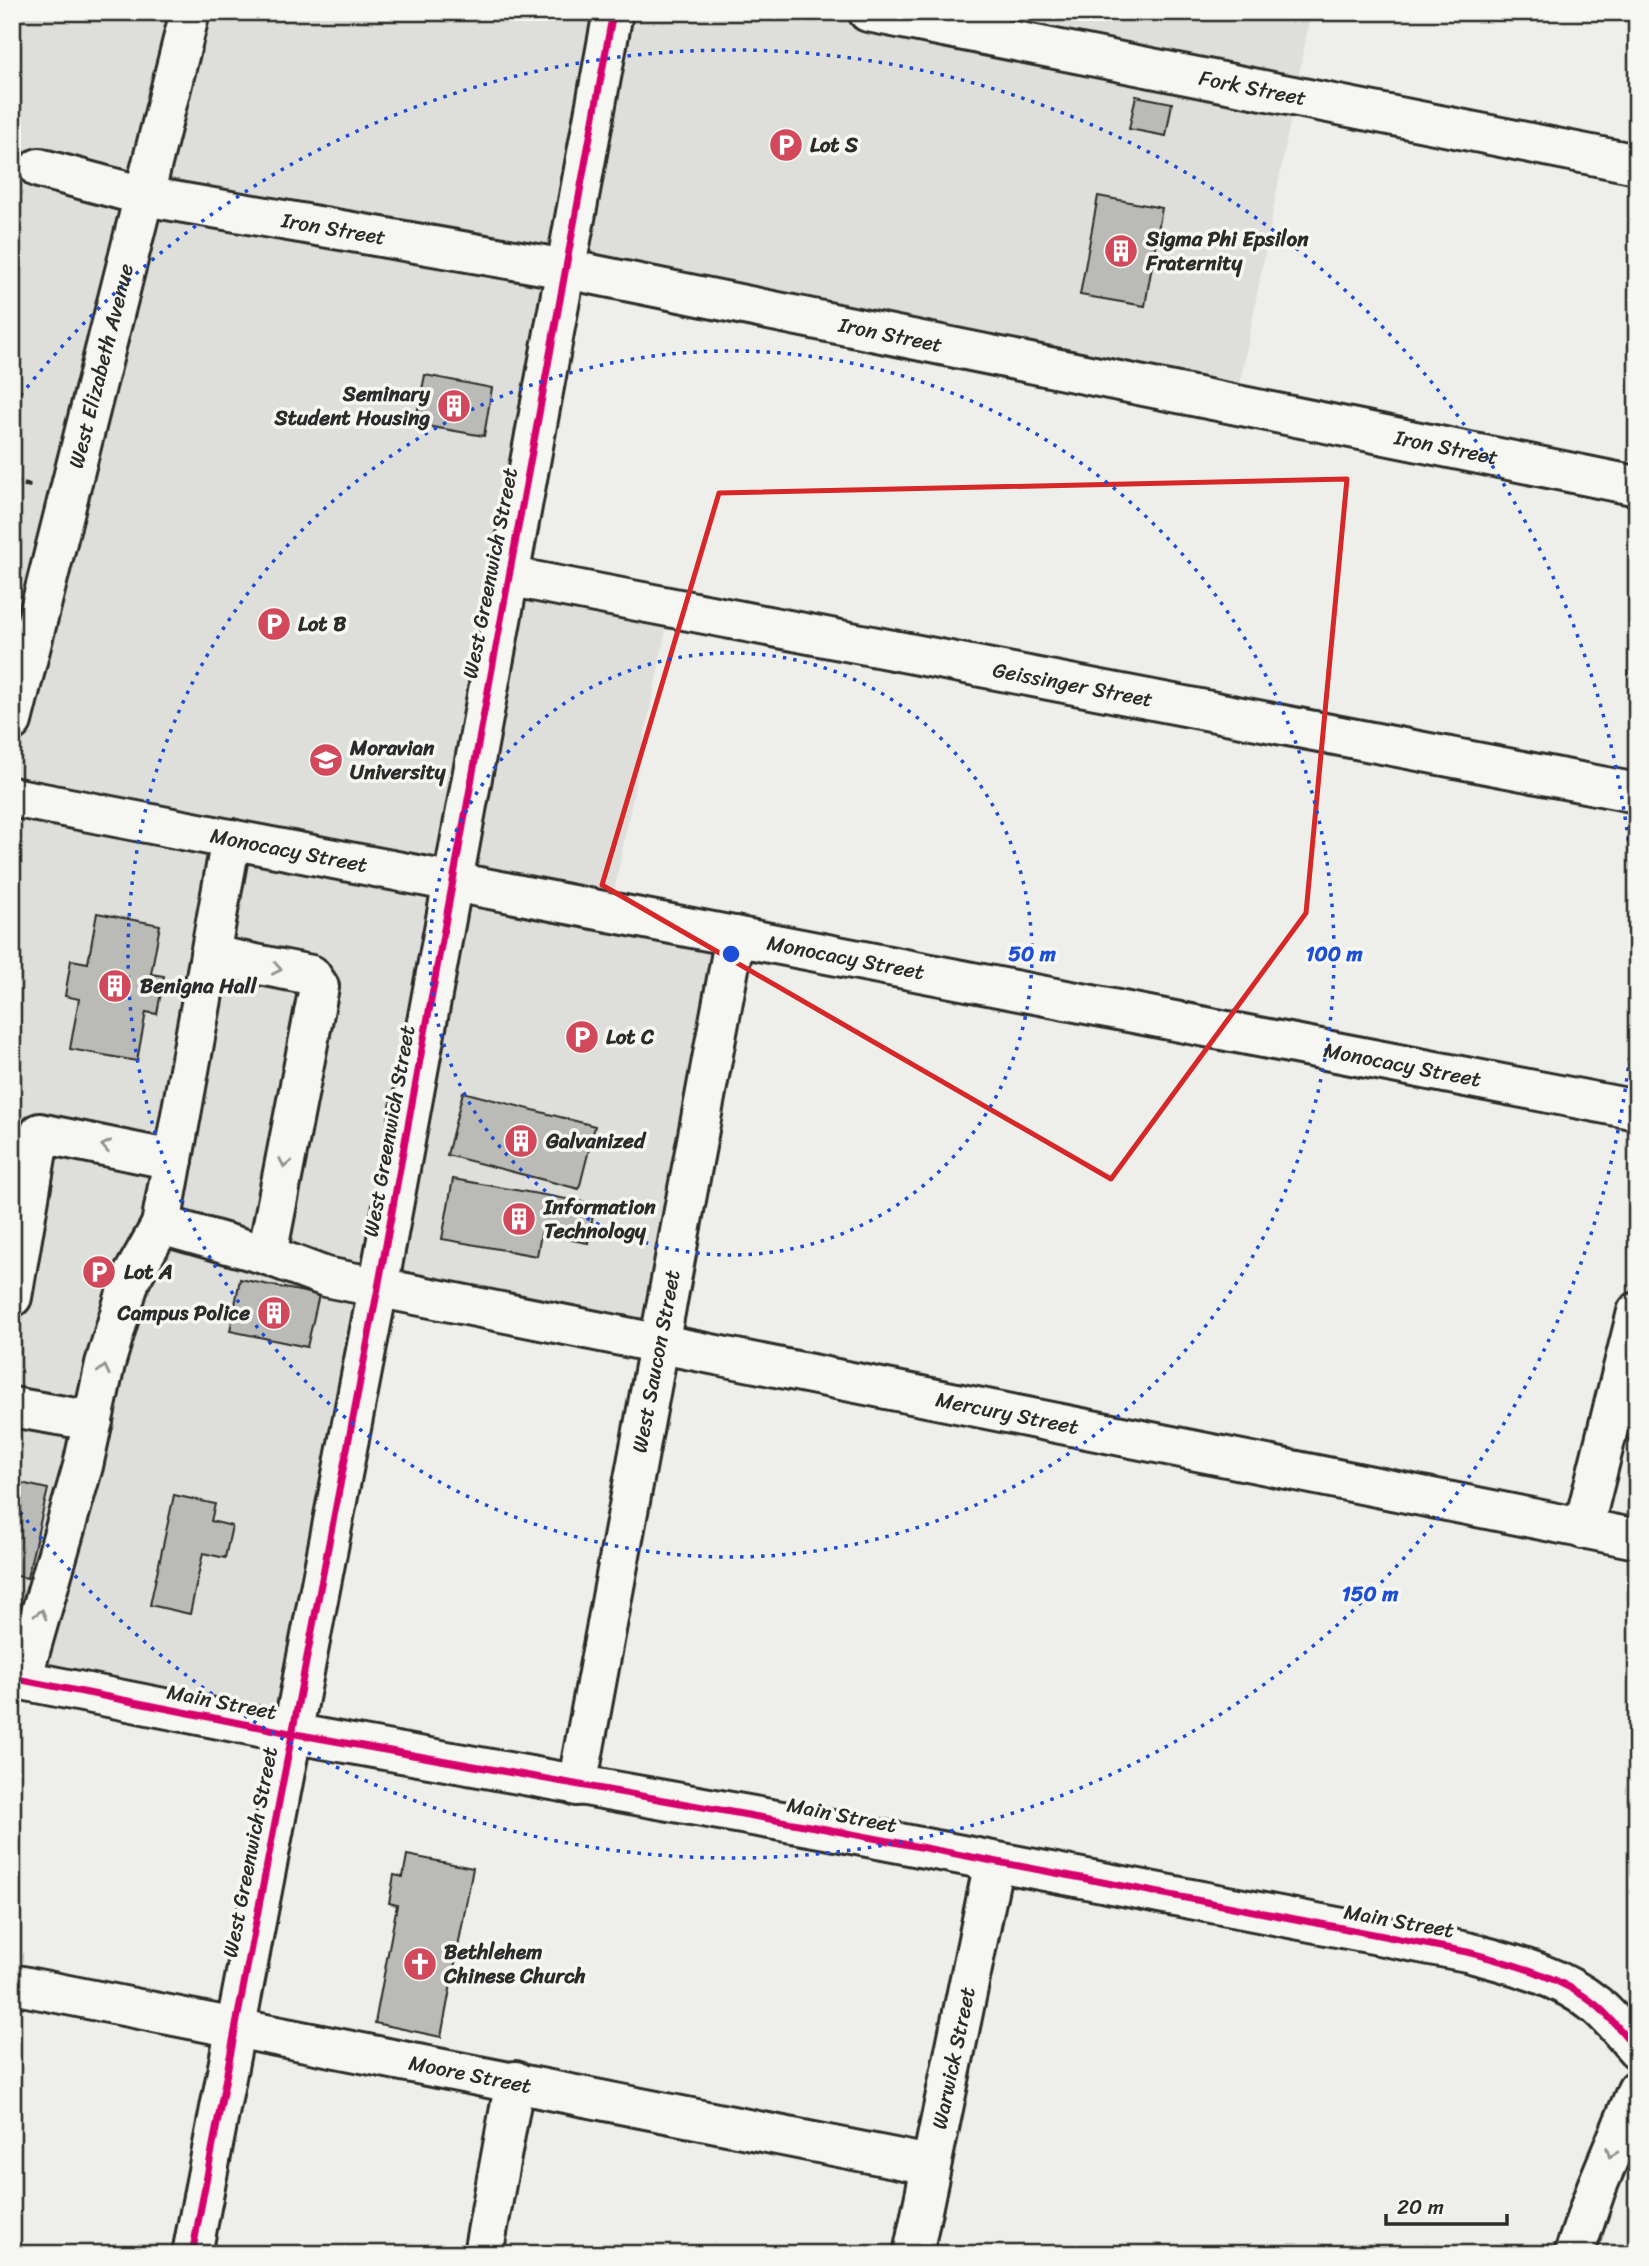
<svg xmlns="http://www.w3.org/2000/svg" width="1649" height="2266" font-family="Sriracha,sans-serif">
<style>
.built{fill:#dededb}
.building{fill:#babab7;stroke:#2b2b2b;stroke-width:2}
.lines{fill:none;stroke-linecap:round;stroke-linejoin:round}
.minor-casing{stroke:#2b2b2b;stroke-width:44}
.major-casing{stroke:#2b2b2b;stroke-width:44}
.path{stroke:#2b2b2b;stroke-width:4.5;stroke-dasharray:7 5;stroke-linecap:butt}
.minor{stroke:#f6f6f2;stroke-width:38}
.major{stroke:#f6f6f2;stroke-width:38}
.cycleway-casing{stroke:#f6f6f2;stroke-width:11}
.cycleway{stroke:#d6006c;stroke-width:7}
.oneway{stroke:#90908e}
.marked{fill:none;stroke:#d62828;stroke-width:5;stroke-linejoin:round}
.ring{fill:none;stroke:#1d4ed8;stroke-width:3.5;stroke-dasharray:3.5 7}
.labels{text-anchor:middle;stroke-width:7;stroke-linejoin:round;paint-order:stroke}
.street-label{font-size:21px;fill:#2b2b2b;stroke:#f6f6f2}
.poi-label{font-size:21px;font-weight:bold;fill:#2b2b2b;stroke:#f6f6f2;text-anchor:start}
.centre{fill:#1d4ed8;stroke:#f6f6f2;stroke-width:3.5}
.ring-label{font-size:21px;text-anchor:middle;font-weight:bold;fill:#1d4ed8;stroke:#f6f6f2;stroke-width:7;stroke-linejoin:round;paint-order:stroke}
</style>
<rect width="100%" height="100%" fill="#eeeeea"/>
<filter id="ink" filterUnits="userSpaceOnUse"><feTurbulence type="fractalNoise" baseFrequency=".0143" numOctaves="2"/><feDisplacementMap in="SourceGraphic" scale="14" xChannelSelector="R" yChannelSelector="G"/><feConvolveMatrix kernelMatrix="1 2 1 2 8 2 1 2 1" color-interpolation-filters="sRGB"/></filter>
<g filter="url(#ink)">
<path class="built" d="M12,12H1311L1236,405L566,269L507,576L670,609L610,912L735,936L660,1342L378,1288L290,1733L12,1677Z"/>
<g class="building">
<path d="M1136,96L1172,103L1166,136L1129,129Z"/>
<path d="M1098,196L1162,208L1145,306L1080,295Z"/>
<path d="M425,375L492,388L484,436L415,424Z"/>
<path d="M97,913L160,925L151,974L164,976L157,1014L146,1012L137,1061L70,1049L79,999L65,996L71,960L88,963Z"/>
<path d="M463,1092L595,1126L579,1189L447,1155Z"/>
<path d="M453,1179L595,1204L588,1243L541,1234L537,1256L442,1239Z"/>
<path d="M240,1279L319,1295L307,1347L230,1331Z"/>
<path d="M12,1481L48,1489L27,1578L12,1575Z"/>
<path d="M174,1495L215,1504L211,1521L232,1526L225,1558L203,1553L190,1614L150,1605Z"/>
<path d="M407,1855L473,1868L441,2037L375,2023L397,1905L389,1903L394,1875L403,1877Z"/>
</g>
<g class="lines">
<g class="minor-casing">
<g id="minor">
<path id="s1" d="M868,12L1637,164"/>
<path id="s2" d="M39,168L144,196L566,269L1637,486"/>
<path id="s3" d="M507,576L1637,793"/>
<path id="s4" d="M12,797L1637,1110"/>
<path d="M231,839L161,1225L267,1255"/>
<path id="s5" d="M210,955L311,975L319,987L267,1255L326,1277L1637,1539"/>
<path d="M12,1297L40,1133L173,1160"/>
<path d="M12,1407L93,1421"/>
<path d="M1583,1529L1637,1312"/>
<path d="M12,1678L290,1733L826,1829L1467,1952C1512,1964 1559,1975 1596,2005C1611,2017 1624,2035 1637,2049"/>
<path d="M22,1679L83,1466L105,1364L130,1280L161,1225"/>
<path id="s6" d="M577,1786L735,936"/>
<path id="s7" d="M12,1984L930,2165"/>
<path d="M192,2254L378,1288L613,12"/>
<path d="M483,2254L515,2081"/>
<path id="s8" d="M913,2254L994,1862"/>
<path d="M1574,2254L1596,2189L1637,2090"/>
</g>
</g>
<g class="major-casing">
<g id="major">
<path id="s9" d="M12,721L190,12"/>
</g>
</g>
<path class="path" d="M12,482L31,486"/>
<use href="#minor" class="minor"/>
<use href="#major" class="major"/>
<g class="cycleway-casing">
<g id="cycleway">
<path d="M12,1678L290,1733L826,1829L1467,1952C1512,1964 1559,1975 1596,2005C1611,2017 1624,2035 1637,2049"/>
<path d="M192,2254L378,1288L613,12"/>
</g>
</g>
<use href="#cycleway" class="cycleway"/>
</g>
<defs><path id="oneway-chevron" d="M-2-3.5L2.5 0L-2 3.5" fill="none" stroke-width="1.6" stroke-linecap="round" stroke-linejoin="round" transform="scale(1.75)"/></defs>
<g class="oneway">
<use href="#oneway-chevron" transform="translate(277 969) rotate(11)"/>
<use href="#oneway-chevron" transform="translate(106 1146) rotate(-169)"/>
<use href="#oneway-chevron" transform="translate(285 1163) rotate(101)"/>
<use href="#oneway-chevron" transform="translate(104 1370) rotate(-77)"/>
<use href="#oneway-chevron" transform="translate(41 1614) rotate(-74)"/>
<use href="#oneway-chevron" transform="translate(1611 2153) rotate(112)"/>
</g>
</g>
<path class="marked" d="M1347,479L1306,913L1111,1179L602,885L719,493Z"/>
<g class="ring">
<circle cx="731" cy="954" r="301"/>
<circle cx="731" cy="954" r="603"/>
<path d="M14 404A904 904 0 1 1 14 1504"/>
</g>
<defs>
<g id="parking-disc" transform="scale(1.75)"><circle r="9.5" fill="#d1495b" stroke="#f6f6f2"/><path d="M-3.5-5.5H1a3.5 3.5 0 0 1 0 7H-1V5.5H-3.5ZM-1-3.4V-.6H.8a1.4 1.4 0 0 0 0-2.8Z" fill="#fff"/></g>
<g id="building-disc" transform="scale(1.75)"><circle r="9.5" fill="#d1495b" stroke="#f6f6f2"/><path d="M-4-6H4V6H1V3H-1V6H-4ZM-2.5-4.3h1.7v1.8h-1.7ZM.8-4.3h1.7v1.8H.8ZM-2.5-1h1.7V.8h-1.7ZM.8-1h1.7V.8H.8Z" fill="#fff"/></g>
<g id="university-disc" transform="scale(1.75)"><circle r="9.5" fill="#d1495b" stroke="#f6f6f2"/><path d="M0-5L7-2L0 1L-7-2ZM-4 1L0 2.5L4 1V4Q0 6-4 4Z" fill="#fff"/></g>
<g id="church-disc" transform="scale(1.75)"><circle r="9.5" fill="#d1495b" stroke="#f6f6f2"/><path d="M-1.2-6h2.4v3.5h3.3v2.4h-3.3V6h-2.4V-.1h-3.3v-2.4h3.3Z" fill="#fff"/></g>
</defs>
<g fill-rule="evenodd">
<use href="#parking-disc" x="786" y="145"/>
<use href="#building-disc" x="1121" y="251"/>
<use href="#building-disc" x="454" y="406"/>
<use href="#parking-disc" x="274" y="624"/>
<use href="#university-disc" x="326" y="760"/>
<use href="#building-disc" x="115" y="986"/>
<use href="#parking-disc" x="582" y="1037"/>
<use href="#building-disc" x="521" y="1141"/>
<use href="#building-disc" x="519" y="1219"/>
<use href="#parking-disc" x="99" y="1272"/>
<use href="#building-disc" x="274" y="1313"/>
<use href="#church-disc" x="420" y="1964"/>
</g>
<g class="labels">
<g class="street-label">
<text dy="7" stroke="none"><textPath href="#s1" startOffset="392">Fork Street</textPath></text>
<text dy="7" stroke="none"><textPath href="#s2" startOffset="301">Iron Street</textPath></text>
<text dy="7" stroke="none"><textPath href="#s2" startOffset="868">Iron Street</textPath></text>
<text dy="7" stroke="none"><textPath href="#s9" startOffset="366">West Elizabeth Avenue</textPath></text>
<text dy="7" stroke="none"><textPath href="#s2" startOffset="1435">Iron Street</textPath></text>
<text transform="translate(490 573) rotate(-79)" y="7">West Greenwich Street</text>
<text dy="7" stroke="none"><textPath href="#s3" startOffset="576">Geissinger Street</textPath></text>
<text dy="7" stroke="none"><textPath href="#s4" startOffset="282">Monocacy Street</textPath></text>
<text dy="7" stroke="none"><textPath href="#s4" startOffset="849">Monocacy Street</textPath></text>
<text dy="7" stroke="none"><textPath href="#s4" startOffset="1416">Monocacy Street</textPath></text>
<text transform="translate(389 1131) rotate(-80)" y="7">West Greenwich Street</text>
<text dy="7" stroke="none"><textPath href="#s6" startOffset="432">West Saucon Street</textPath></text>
<text dy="7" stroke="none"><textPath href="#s5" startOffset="1148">Mercury Street</textPath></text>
<text transform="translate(222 1702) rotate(11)" y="7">Main Street</text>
<text transform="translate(842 1815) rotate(11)" y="7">Main Street</text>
<text transform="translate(250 1852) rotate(-79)" y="7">West Greenwich Street</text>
<text transform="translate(1399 1921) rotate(10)" y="7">Main Street</text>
<text dy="7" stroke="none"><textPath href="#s8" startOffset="200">Warwick Street</textPath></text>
<text dy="7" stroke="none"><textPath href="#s7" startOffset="467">Moore Street</textPath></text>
</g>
<g class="poi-label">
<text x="810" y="152">Lot S</text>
<text x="1146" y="246">Sigma Phi Epsilon<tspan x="1146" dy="24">Fraternity</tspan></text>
<text x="430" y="401" text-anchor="end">Seminary<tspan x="430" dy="24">Student Housing</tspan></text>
<text x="298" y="631">Lot B</text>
<text x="350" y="755">Moravian<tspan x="350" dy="24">University</tspan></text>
<text x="140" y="993">Benigna Hall</text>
<text x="606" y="1044">Lot C</text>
<text x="546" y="1148">Galvanized</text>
<text x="544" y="1214">Information<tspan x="544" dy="24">Technology</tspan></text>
<text x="124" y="1279">Lot A</text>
<text x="250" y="1320" text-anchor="end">Campus Police</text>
<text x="444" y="1959">Bethlehem<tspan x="444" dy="24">Chinese Church</tspan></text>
</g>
</g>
<circle cx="731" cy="954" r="10" class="centre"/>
<g class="ring-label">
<text x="1032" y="961">50 m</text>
<text x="1334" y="961">100 m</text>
<text x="1370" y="1601">150 m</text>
</g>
<rect width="1649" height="2266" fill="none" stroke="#f6f6f2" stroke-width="42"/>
<rect x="21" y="21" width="1607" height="2224" fill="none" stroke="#2b2b2b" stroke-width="2.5" filter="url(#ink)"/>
<path d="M1386 2214v10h121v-10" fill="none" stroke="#2b2b2b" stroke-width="3.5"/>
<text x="1397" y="2214" font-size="21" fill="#2b2b2b" stroke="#f6f6f2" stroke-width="5" paint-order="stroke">20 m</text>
</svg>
